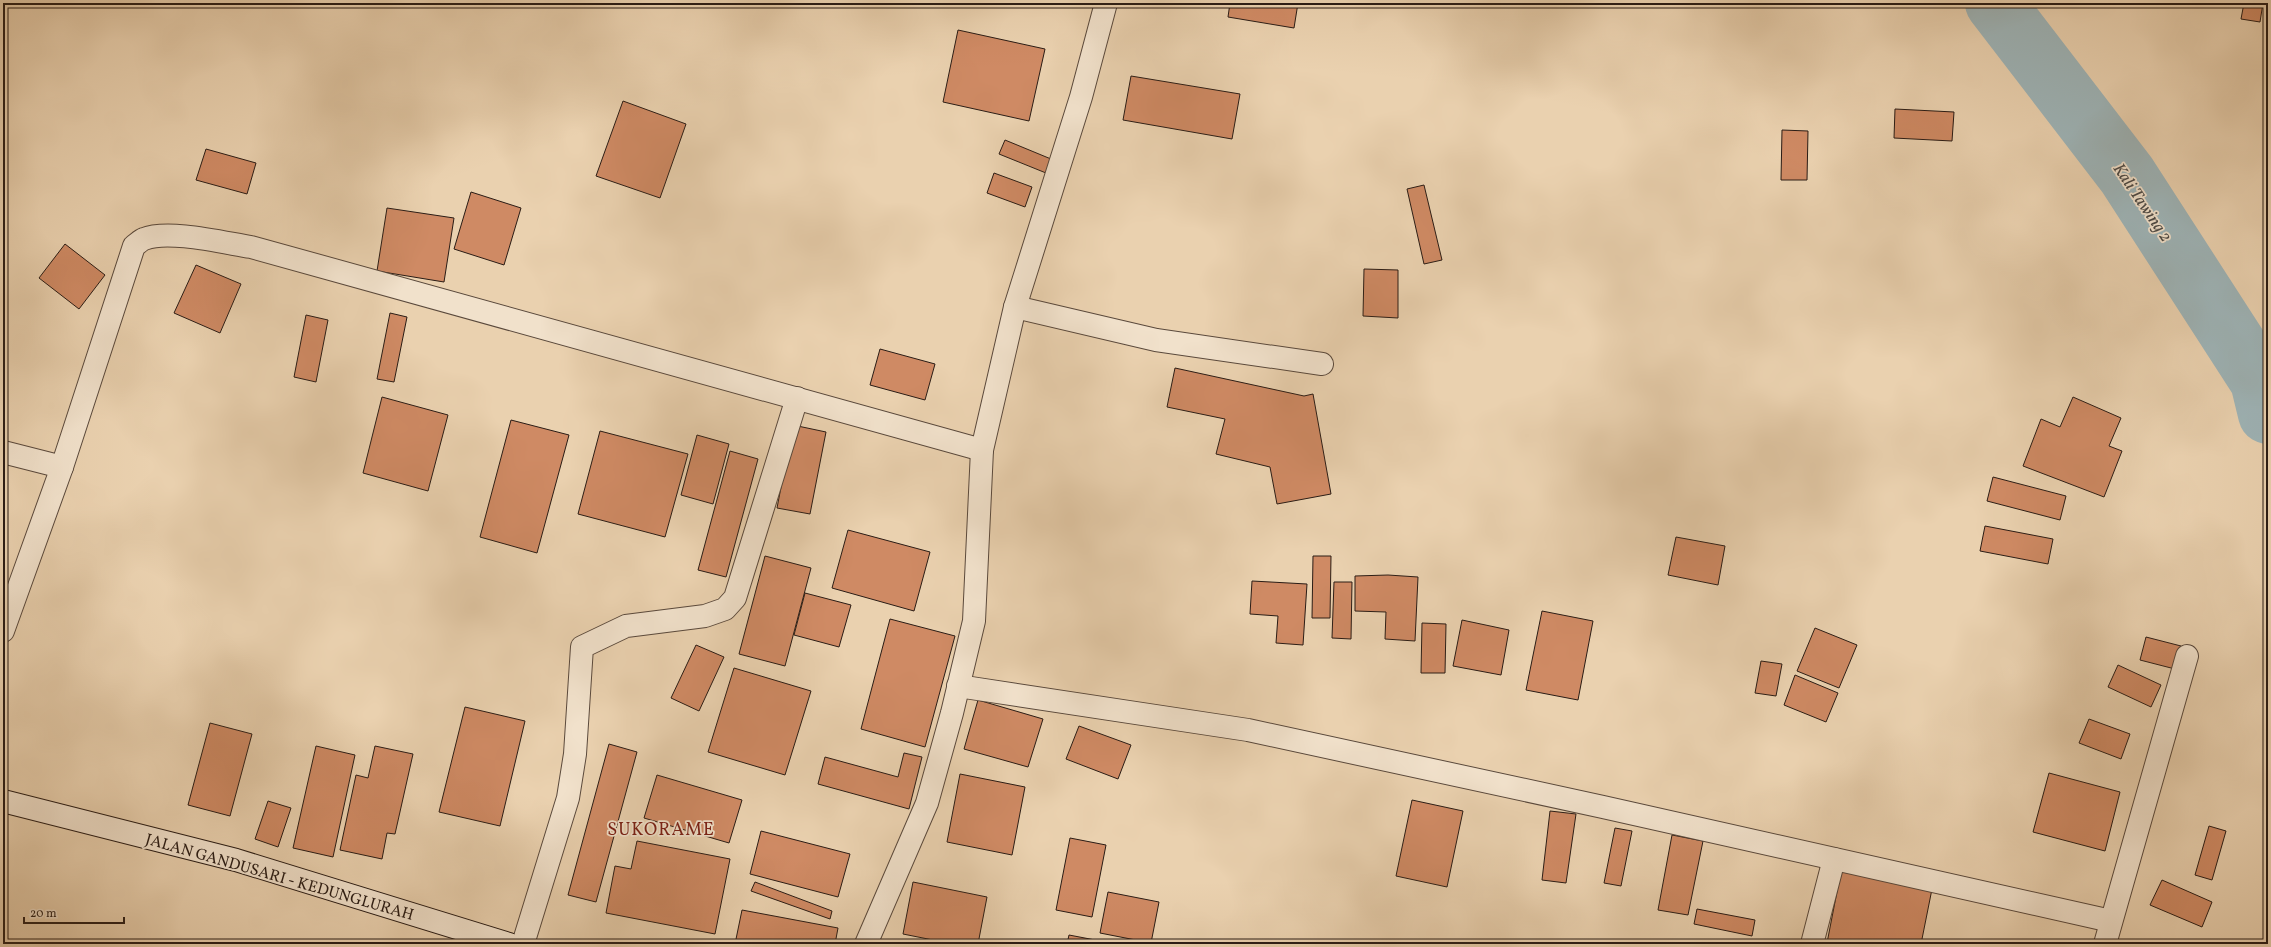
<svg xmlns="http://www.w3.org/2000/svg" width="2271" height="947" font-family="Vollkorn,serif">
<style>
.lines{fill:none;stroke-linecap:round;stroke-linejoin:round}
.river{stroke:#9eb4b7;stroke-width:60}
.building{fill:#cf8a64;stroke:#2a1c15}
.street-casing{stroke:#5a493c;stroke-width:24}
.secondary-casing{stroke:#2a1c15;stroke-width:24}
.street{stroke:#f1e1cb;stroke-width:22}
.secondary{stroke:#f1e1cb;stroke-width:22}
.labels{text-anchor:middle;stroke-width:3.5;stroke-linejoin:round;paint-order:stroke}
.street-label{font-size:16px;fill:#2a1c15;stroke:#f1e1cb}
.water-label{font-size:17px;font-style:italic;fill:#4d4a46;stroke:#f1e1cb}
.quarter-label{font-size:18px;letter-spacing:1px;fill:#7a1f14;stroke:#f1e1cb}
</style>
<rect width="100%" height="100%" fill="#ead1af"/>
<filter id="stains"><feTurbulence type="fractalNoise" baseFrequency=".005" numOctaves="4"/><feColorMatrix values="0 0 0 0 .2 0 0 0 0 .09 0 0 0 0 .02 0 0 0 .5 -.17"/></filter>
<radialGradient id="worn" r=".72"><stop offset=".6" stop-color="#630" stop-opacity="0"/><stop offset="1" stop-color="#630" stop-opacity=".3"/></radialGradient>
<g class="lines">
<path class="river" d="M1995,3L2127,175L2260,381L2268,414"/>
</g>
<g class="building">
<path d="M1230,3H1298L1294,28L1228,17Z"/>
<path d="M2244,3H2263L2260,22L2241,19Z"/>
<path d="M958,30L1045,49L1029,121L943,102Z"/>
<path d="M1131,76L1240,94L1232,139L1123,120Z"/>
<path d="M623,101L686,124L660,198L596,176Z"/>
<path d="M1895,109L1954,112L1952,141L1894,138Z"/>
<path d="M1782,130L1808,131L1807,180H1781Z"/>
<path d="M1005,140L1051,159L1046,173L999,154Z"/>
<path d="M206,149L256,163L247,194L196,180Z"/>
<path d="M994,173L1032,187L1025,207L987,193Z"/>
<path d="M1424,185L1442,260L1424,264L1407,189Z"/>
<path d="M471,192L521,208L504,265L454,249Z"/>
<path d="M387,208L454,218L444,282L377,271Z"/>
<path d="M65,244L105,275L79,309L39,278Z"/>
<path d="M196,265L241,284L220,333L174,313Z"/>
<path d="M1364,269L1398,270V318L1363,316Z"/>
<path d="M390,313L407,317L394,382L377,379Z"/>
<path d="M306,315L328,320L316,382L294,377Z"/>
<path d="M880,349L935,364L925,400L870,385Z"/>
<path d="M1175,368L1304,396L1313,394L1331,494L1277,504L1270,467L1216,454L1225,419L1167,407Z"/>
<path d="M382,397L448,415L428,491L363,473Z"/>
<path d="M2073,397L2121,418L2109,446L2122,451L2104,497L2023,466L2041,419L2060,427Z"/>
<path d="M511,420L569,435L537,553L480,537Z"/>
<path d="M793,425L826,432L810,514L777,508Z"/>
<path d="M600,431L688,454L665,537L578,514Z"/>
<path d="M697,435L729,444L713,504L681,495Z"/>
<path d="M730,451L758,459L726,577L698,570Z"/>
<path d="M1993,477L2066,496L2060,520L1987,501Z"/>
<path d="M1985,526L2053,539L2048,564L1980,551Z"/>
<path d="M848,530L930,552L914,611L832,588Z"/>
<path d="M1676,537L1725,546L1718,585L1668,575Z"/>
<path d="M765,556L811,568L785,666L739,654Z"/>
<path d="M1313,556H1331L1330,618H1312Z"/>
<path d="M1388,575L1418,577L1415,641L1385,639L1386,612L1355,611V576Z"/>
<path d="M1252,581L1307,584L1303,645L1276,643L1278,616L1250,614Z"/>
<path d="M1334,582H1352L1351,639L1332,638Z"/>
<path d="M805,593L851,605L839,647L794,635Z"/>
<path d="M1542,611L1593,621L1578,700L1526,690Z"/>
<path d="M890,619L955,636L925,747L861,729Z"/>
<path d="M1462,620L1509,630L1501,675L1453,666Z"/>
<path d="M1422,623L1446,624L1445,673H1421Z"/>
<path d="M1815,628L1857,645L1839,688L1797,671Z"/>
<path d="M2146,637L2181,646L2175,669L2140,660Z"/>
<path d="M696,645L724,657L699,711L671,698Z"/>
<path d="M1761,661L1782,664L1776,696L1755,693Z"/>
<path d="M2118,665L2161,685L2151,707L2108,687Z"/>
<path d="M734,668L811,691L785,775L708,752Z"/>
<path d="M1795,675L1838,693L1826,722L1784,705Z"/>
<path d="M978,700L1043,719L1028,767L964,749Z"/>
<path d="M465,707L525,721L500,826L439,812Z"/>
<path d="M2089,719L2130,734L2121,759L2079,743Z"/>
<path d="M210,723L252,734L230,816L188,805Z"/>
<path d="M1079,726L1131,745L1118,779L1066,759Z"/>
<path d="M609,744L637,752L596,902L568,895Z"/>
<path d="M316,746L355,755L333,857L293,848Z"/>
<path d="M375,746L413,754L395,834L387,833L382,859L340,850L356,775L368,778Z"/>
<path d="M904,753L922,757L909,809L818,784L825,757L898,777Z"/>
<path d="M2049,773L2120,792L2105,851L2033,832Z"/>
<path d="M960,774L1025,787L1012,855L947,842Z"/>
<path d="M657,775L742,800L729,843L644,818Z"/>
<path d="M1412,800L1463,811L1447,887L1396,876Z"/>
<path d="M268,801L291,808L278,847L255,839Z"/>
<path d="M1550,811L1576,814L1566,883L1542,880Z"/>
<path d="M2209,826L2226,831L2212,880L2195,875Z"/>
<path d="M1615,828L1632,831L1621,886L1604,883Z"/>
<path d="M761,831L850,854L838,897L750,874Z"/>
<path d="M1672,835L1703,841L1688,915L1658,910Z"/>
<path d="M1070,838L1106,845L1092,917L1056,910Z"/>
<path d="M637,841L730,859L715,934L606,913L615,866L631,869Z"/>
<path d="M1841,871L1932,889L1921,944L1827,943Z"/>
<path d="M2162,880L2212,902L2202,927L2150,905Z"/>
<path d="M755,882L832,911L830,919L751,891Z"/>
<path d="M913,882L987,897L978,944H953L903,934Z"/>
<path d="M1108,892L1159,902L1151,943L1100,933Z"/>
<path d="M1697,909L1755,920L1752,936L1694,924Z"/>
<path d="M742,910L838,928L835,944H735Z"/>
<path d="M1069,935L1116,944H1067Z"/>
</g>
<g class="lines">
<g class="street-casing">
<g id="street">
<path d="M1015,307L1156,340L1322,364"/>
<path d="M3,452L62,467"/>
<path d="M3,631L62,467L134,246C137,244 141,240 144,239C168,229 225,243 251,247L982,450"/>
<path d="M958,686L1248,730L1603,807L2111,921"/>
<path d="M523,944L568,798L575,754L582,647L626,626L705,616L725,609L735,598L797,398"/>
<path d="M866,944L927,803L952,713L974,621L982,450L1015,307L1081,97L1106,3"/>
<path d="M1812,944L1834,859"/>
<path d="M2105,944L2187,656"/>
</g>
</g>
<g class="secondary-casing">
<path id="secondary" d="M3,801L236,860L509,944"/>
</g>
<use href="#street" class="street"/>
<use href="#secondary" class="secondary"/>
</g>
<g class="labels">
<g class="street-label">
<text transform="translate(280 876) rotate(16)" y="6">JALAN GANDUSARI - KEDUNGLURAH</text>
</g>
<g class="water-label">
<text transform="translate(2143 202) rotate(56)" y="6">Kali Tawing 2</text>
</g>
<g class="quarter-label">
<text x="661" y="835">SUKORAME</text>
</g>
</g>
<rect width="2271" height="947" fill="none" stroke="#ead1af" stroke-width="16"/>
<rect x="4" y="4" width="2263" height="939" fill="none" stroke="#2a1c15" stroke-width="2"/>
<rect x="8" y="8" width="2255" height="931" fill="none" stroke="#2a1c15"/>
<path d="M24 917v6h100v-6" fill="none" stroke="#2a1c15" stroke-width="2"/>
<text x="30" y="917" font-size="12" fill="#2a1c15" stroke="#f1e1cb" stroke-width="3" paint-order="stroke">20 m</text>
<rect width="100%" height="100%" filter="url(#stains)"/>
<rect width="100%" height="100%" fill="url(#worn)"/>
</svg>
